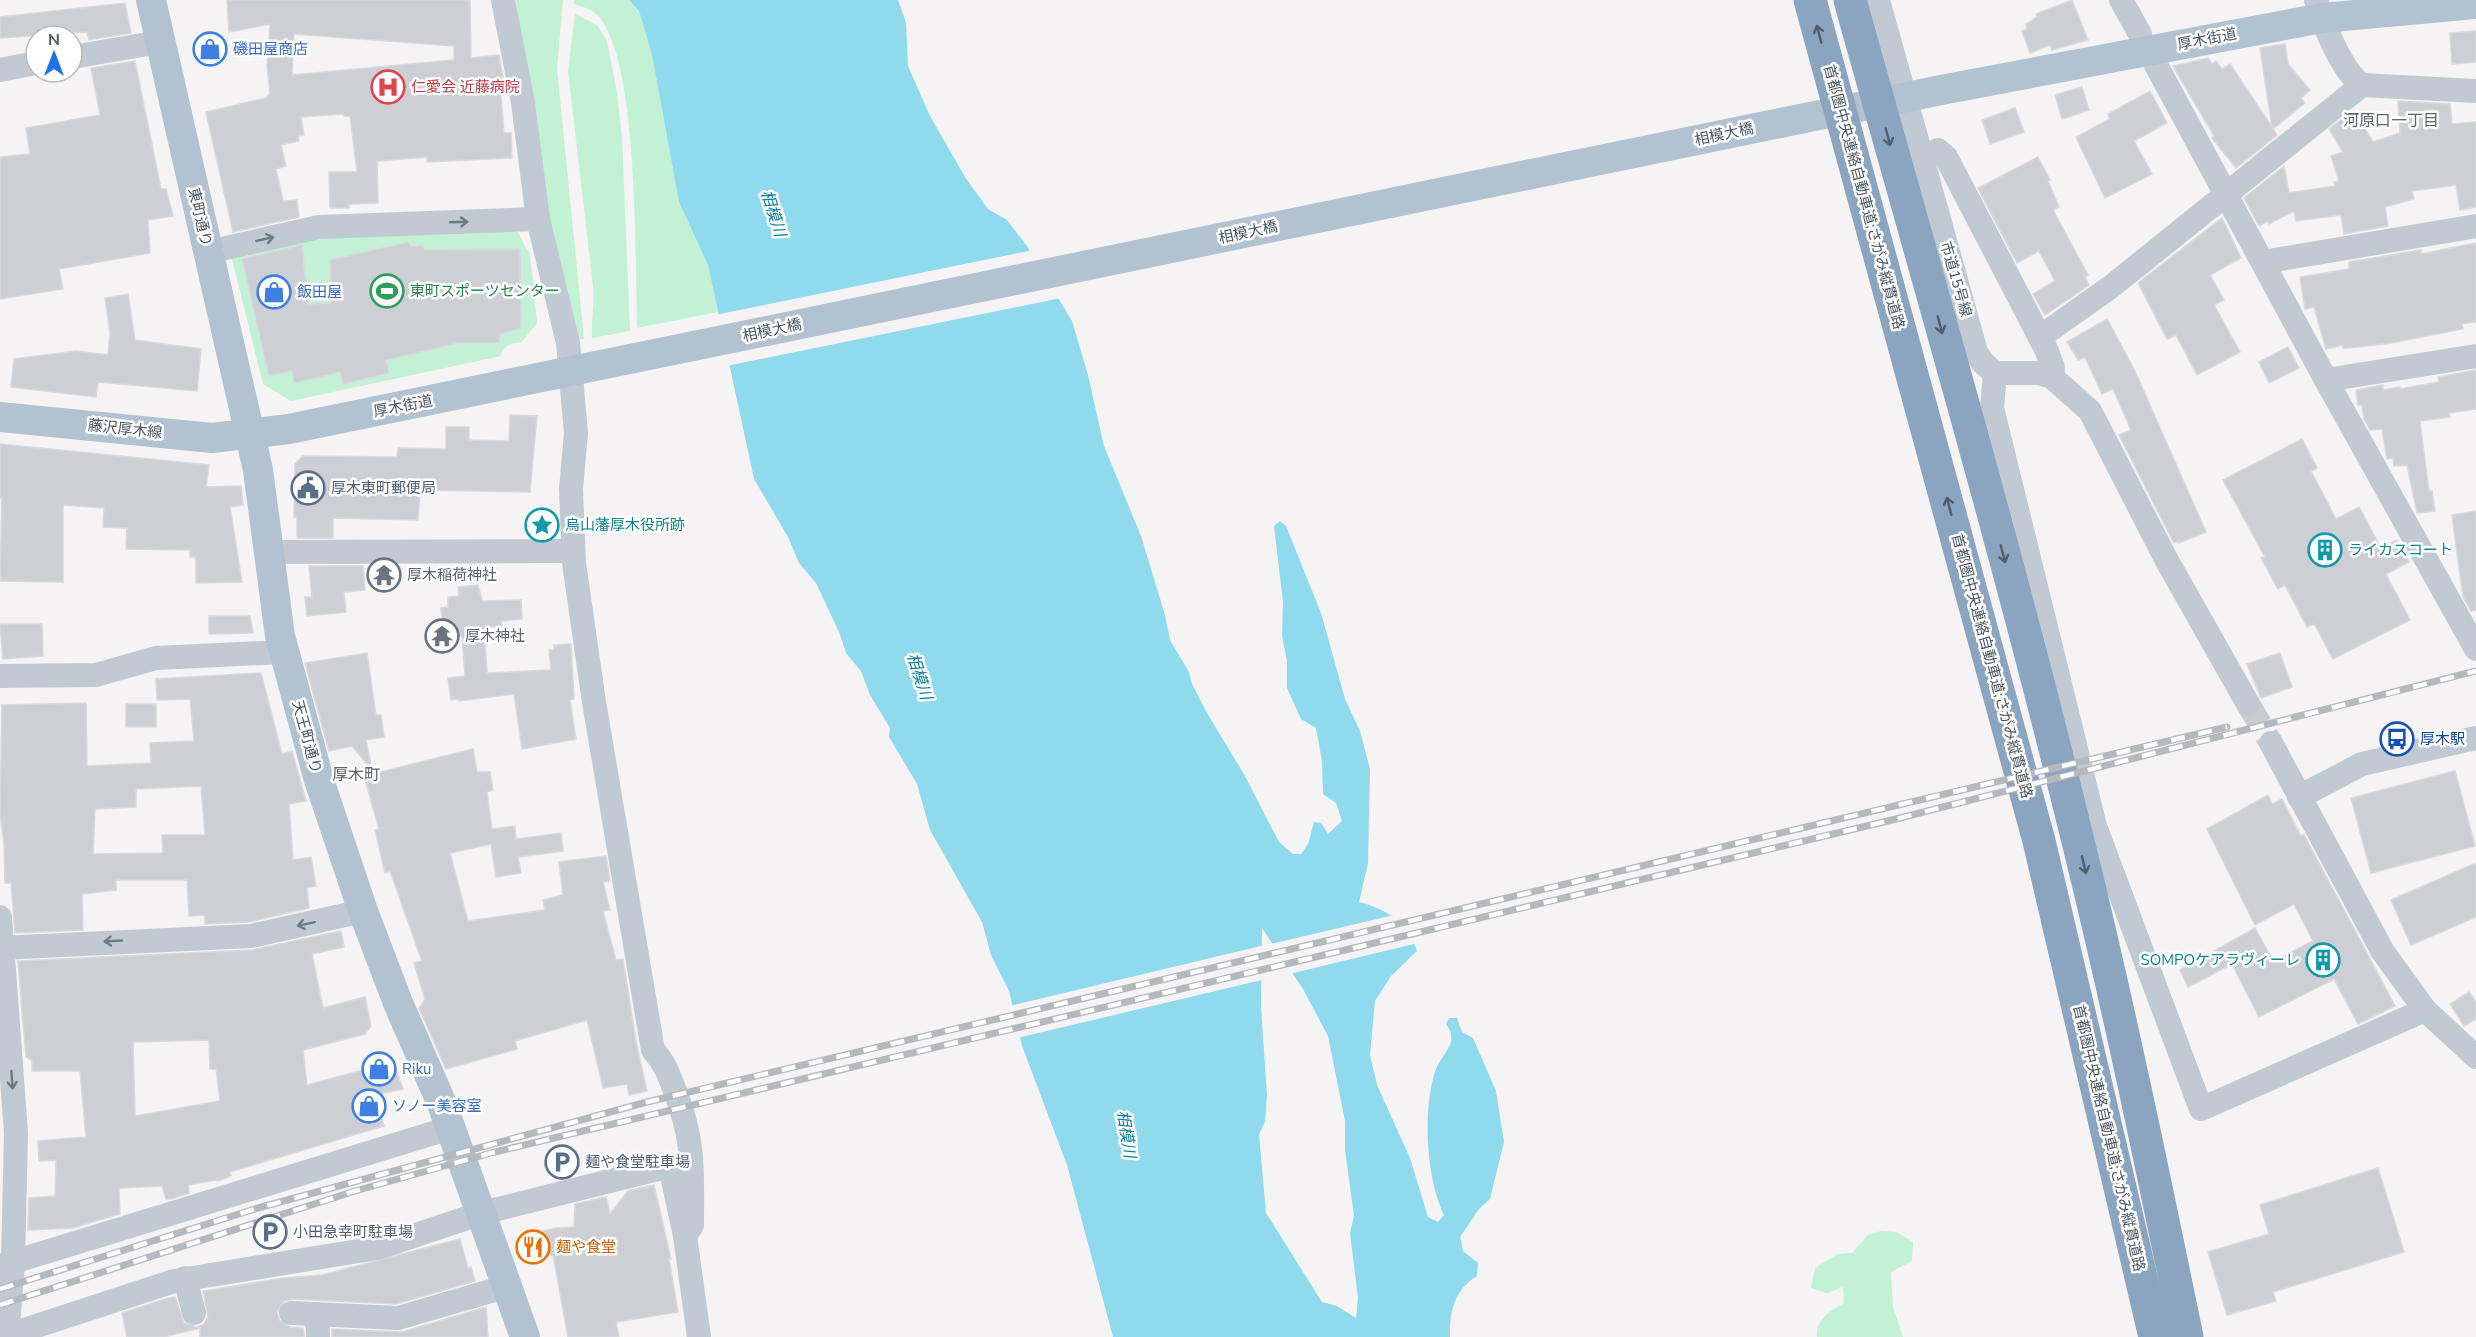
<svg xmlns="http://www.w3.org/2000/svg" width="2476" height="1337" font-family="'Nunito Sans','Noto Sans JP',sans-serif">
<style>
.green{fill:#c3f1d5}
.water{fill:#90daee;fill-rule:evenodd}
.pier{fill:#f5f3f3}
.building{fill:#cdcfd5;stroke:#d7d9de;stroke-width:1.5;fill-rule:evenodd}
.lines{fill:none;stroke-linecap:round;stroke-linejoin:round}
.minor-tunnel{stroke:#caccce;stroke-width:24;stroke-dasharray:24 12;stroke-linecap:butt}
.minor{stroke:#c1cad2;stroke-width:24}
.major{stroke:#b3c2d1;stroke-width:30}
.highway{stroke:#8ba5c1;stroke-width:33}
.rail-casing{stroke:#b5b8bd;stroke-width:7}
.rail{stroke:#fff;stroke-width:4.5;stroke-dasharray:14;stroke-linecap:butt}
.oneway{stroke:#505e6b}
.oneway2{stroke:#6e7983}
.labels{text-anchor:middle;stroke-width:5;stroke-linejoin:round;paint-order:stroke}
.street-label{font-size:15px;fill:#4a5661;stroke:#fff}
.shop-label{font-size:15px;fill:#366cbe;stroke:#fff;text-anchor:start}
.health-label{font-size:15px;fill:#be3a42;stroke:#fff;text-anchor:start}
.leisure-label{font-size:15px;fill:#27864d;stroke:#fff;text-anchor:start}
.service-label{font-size:15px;fill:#4e5e75;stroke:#fff;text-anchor:start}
.culture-label{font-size:15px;fill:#0d838f;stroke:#fff;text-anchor:start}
.worship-label{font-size:15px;fill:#5b616d;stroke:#fff;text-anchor:start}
.transit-label{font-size:15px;fill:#164399;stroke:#fff;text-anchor:start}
.food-label{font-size:15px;fill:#c56008;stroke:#fff;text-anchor:start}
.neighbourhood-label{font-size:16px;fill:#5f6368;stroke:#fff}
.water-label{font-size:16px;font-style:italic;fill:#0c7c9b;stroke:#fff}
</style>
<rect width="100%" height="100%" fill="#f5f3f3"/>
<g class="green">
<path d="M516,0H563L557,69L584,339L575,340L568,290L551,240Z"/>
<path d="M574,0H629L639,11L652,55L679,202L708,265L718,312L637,328C635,267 640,50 595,13C590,8 581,7 574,4Z"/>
<path d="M575,14L597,25L607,41L617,93L622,137L630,331L592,338C591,320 595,303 593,286L568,71Z"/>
<path d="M514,227C522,236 522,245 530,253L537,323L521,343C511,342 503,346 501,356L291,401L263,384L232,259L328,236Z"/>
<path d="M1881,1231L1896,1232L1913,1242L1912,1261L1891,1272L1893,1307L1903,1337H1817C1816,1319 1830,1311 1844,1303L1843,1287L1827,1293L1811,1288L1815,1268L1838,1254L1852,1253L1868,1235Z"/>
</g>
<path class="water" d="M629,0H898L906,23L908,66L930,116L965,177L988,209L1007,220L1027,246L1072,321L1088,375L1104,446L1141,536L1165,615L1170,640L1189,672L1192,684L1207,713L1245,776L1279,842L1293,854H1301L1308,844L1314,822L1321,823L1328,834L1342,821L1336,803L1323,794L1322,761L1316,728L1301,719L1287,688V661L1282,636L1283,602L1274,526L1280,521L1286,526L1321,613L1345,699L1360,731L1370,769L1368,863L1359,902C1385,908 1409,924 1417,951L1391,976L1375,1001L1370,1055L1377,1085L1410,1158L1428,1217L1438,1222L1444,1215C1426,1178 1422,1108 1436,1069C1443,1052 1460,1043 1446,1024L1449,1018H1457L1462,1032L1473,1038L1496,1091L1504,1142L1490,1199L1479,1209L1460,1237L1463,1251L1478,1263L1477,1276C1455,1289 1449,1312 1450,1337H1113L1067,1165L1022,1046L1009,991L991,955L982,922L930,830L917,784L889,737L890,728L870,695L861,671L846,653L839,632L816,583L799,563L788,537L754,479L708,265L679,202L652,55L639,11ZM1262,928L1303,989L1328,1036L1345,1121V1150L1354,1216L1350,1233L1358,1298L1356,1318L1337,1306L1322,1302L1266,1213L1259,1134L1265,1122L1267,1095L1261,1007Z"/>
<g class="pier">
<path d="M1033,250L1061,298L726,366L715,315Z"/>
<path d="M1394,915L1415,934L1418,943L1289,974L1271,944Z"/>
<path d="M1265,945L1266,979L1017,1038L1010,1006Z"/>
</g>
<g class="building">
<path d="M227,0H470L471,58L499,55L504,84L500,85L504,133H511L512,158L427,162V157L377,161L378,203L349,204V208H330L329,172H357L350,116H344V114L301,117L304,135L298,136L299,141L281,145L286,166L276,169L283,201L297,200L299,217L233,232L206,112L266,98L270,93L267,67L270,24L229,32ZM294,34L454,46V60L292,75Z"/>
<path d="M2072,0L2088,40L2052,50L2050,45L2030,53L2022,31L2027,29L2026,24L2037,17L2036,14Z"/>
<path d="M125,3L131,33L89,40L87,32L0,38V17Z"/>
<path d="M2476,31V62L2452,64L2450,33Z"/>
<path d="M2285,44L2288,64L2310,90L2301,98L2305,103L2273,129L2277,135L2236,168L2212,138L2214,136L2173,66L2208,58L2212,64L2216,61L2222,69L2230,64L2272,127L2260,48Z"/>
<path d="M135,61L161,189H166L173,216L148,220L150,253L59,269L63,289L0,299V157L30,154L26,128L100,115L91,68Z"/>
<path d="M2082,87L2089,110L2062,119L2055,95Z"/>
<path d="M2150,91L2167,123L2134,141L2152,174L2105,198L2076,137L2110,119L2108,114Z"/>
<path d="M2398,101L2450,104L2452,124L2476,122V207L2460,210L2456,185L2412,191L2414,199L2385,207L2388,226L2344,234L2341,215L2296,221L2294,211L2269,224L2268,221L2259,226L2244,198L2284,166L2289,193L2335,186L2334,182L2339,181L2331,156L2343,152L2329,129L2354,110L2373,142L2400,133Z"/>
<path d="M2015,108L2024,132L1990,144L1982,120Z"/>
<path d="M2038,157L2050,180L2048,181L2059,207L2053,210L2088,275L2085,277L2089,285L2045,315L2033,294L2055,281L2039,251L2017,263L1978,188Z"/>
<path d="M2222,218L2241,258L2210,275L2224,300L2214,305L2240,352L2197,375L2176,335L2167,339L2138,283Z"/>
<path d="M409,242L411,247L423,245L425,250L520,249L521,328L500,334L499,343H459L386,360L389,373L343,384L340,372L294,383L292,371L269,376L242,259L302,245L308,304L331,303L330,260Z"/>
<path d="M2476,243V322L2462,324L2463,329L2391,343L2349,348H2343V345L2326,349L2314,307L2305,309L2300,277L2349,269V262L2421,250V254Z"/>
<path d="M128,294L135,340L201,349L197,391L98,382L96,397L11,387L14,359L76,351L108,355L110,333L105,298Z"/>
<path d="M2107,319L2134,369L2206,532L2179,543L2178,541L2174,543L2119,435L2131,430L2113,389L2102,394L2085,357L2078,360L2067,342Z"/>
<path d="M2288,347L2299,368L2269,383L2259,362Z"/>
<path d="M2476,370V409L2449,413L2450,417L2420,421L2429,491H2432L2435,511L2417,513L2407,465L2394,466L2393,458L2387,459L2382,429L2370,430L2364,419L2362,405H2358L2356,390L2383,385V390L2400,387V389L2439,382L2438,377Z"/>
<path d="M510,415L537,416L530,492L420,490L418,520L333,518V538H297V517H294L295,464L303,456L397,457L398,448L446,449V427H469V440L509,441Z"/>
<path d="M2302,439L2317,468L2311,471L2336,519L2359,507L2381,548L2397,540L2409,562L2386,574L2410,620L2333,659L2316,627L2313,624L2307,627L2285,585L2278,589L2261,558L2265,557L2223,480Z"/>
<path d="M0,444L209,465L206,487L241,486L243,505L230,507L242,582L196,583V557H190V550L126,549L127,528L103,527L104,508L63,505V582L0,581L2,498H0Z"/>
<path d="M2476,511V610L2471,611L2463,597L2452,515Z"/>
<path d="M309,566H363L365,590L344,592L346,612L307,616L305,597H312Z"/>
<path d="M478,585L482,601L521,600L522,619L501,621L502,626L484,628L487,673L551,670L549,650H554V645L571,644L574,699L570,700L576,739L522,749L514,694L459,701V699L451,700L448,678L465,676L462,636L451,637L450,627L443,628L441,608L448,607V597L459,596L458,587Z"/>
<path d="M209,616H250L253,633L209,634Z"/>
<path d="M0,624H42L43,656L3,659Z"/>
<path d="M367,653L376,715H381L384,737L366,740L372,770L352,746L329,751L305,663Z"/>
<path d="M2280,653L2292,687L2261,698L2247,664Z"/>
<path d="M261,673L282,754L292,751L306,801L289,804L293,860L311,857L316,886L307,888L309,908L249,922L205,924V915L189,916L187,880H116V890L82,894L83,930L15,933L11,883H5L4,843L0,814L2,705L86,703L87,766L151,763L150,743L194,741L190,699L157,700L156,679ZM201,786L205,835H162L163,853L93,854L95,809L136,807V789Z"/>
<rect x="126" y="704" width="30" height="23"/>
<path d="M473,749L477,772H490L493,790L487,792L492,829L515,826L516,839L561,833L563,851L518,857L521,873L496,877L491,844L450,853L468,921L545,910L543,900L563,895L559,862L606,856L610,881L603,882L610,910L603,911L616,960L623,959L636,1042L647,1091L629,1095L627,1084L603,1088L587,1020L515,1041L517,1049L446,1069L419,1008L425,999L414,963L422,961L390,871L385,873L375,830L379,829L364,776Z"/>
<path d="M2455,771L2475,846L2371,873L2351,798Z"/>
<path d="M2268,795L2272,804L2282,799L2301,836L2304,835L2395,1006L2358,1024L2334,979L2259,1017L2232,964L2188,987L2180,970L2255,928L2273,961L2313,941L2294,904L2255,925L2207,829Z"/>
<path d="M2476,863V917L2411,945L2391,900Z"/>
<path d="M341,931L344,947L312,954L323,1008L365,997L371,1026L365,1034L303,1050L307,1085L393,1062L403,1089L375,1095L384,1126L230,1172L231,1176L218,1181L215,1180L188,1185L189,1193L171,1199H166L162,1186L119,1188L120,1214L73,1228L28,1230L29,1198L55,1196L56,1160L39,1161L38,1141L86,1137L80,1071H32V1060L26,1057L18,961L252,950ZM209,1040L210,1069H216L220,1101L135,1116L133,1042Z"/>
<path d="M2469,992L2476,1002V1019L2464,1026L2450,1004Z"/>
<path d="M2378,1168L2404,1252L2273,1292L2276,1301L2227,1315L2208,1252L2269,1234L2260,1205Z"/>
<path d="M654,1185L671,1259H669L678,1312L616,1322L619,1337H568L553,1255L527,1260L522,1236L556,1228L574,1227L575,1204L606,1197L610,1214L628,1191Z"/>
<path d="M460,1239L468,1268L471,1267L475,1281L396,1304L292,1299L284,1301L277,1312L279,1320L290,1327L303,1328L304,1337H200V1328L164,1337H127L122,1313L168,1298L175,1297L184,1323L197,1327L204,1324L208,1316L203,1291L284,1278L322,1275Z"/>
<path d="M486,1307L488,1337H332V1329L402,1332Z"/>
</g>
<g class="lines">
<path class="minor-tunnel" d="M2248,704L2271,743"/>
<g class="minor">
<path d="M503,0L523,103L538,219L568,343L576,433L571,489L574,563L594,702L653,1050C665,1063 669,1075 675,1091C695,1143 692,1171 692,1225L685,1236"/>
<path d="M1878,0L1976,352L1983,363L1995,373H2040L2052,377L2090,411L2166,559L2248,704"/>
<path d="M2121,0L2140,34"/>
<path d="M2316,0C2323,23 2342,72 2362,85L2476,91"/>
<path d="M72,57L160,42"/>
<path d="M2156,65L2326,380L2476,649"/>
<path d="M0,70L36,63"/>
<path d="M1938,150L1946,157L2046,349L2053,368L2052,377"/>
<path d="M208,252L319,227L538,219"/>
<path d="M2263,262L2476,226"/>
<path d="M2040,337L2112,286L2362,85"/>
<path d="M1995,373L1992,408L2095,826L2201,1109L2425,1010"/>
<path d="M2326,380L2476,356"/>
<path d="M267,552L572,551"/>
<path d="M0,676L96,675L156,658L284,652"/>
<path d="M2271,743L2383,952L2425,1010L2476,1057"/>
<path d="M2299,797L2362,764L2476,738"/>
<path d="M0,917L16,1133L13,1263L7,1337"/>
<path d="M0,948L251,936L363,911"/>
<path d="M0,1266L450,1128"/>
<path d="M185,1278L194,1313"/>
<path d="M291,1313L398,1318L508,1286"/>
<path d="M317,1314L318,1337"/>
<path d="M3,1337L174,1281L377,1248L482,1213L670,1166L685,1236L699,1337"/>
</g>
<g class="major">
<path d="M151,0L258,470L280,636L319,780L363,911L398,1003L442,1104L525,1337"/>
<path d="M0,417L212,438L289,429L1941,90L2322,18L2476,4"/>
</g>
<g class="highway">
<path d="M1810,0L2039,841L2155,1337"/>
<path d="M1850,0C1927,276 2007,551 2075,829C2117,998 2152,1167 2187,1337"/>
</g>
<g class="rail-casing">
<g id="rail">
<path d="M0,1289L258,1208L647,1102L2227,727"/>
<path d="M0,1305L355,1191L491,1153L1896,819L2476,671"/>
</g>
</g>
<use href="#rail" class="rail"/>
</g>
<defs><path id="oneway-shaft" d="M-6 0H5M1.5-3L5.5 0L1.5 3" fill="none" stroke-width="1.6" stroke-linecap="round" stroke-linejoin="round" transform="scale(1.5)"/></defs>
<g class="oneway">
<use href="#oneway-shaft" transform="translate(1819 34) rotate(-105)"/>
<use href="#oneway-shaft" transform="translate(1888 137) rotate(75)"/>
<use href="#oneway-shaft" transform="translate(1940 325) rotate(75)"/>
<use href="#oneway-shaft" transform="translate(1949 506) rotate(-105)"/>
<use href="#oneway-shaft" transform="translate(2003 554) rotate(75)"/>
<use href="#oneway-shaft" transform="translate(2084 865) rotate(77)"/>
</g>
<g class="oneway2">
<use href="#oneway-shaft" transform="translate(459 222) rotate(-2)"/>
<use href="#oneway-shaft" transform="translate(265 239) rotate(-13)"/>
<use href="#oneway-shaft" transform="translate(306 924) rotate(168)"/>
<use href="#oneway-shaft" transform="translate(113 941) rotate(177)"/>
<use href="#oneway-shaft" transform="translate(12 1080) rotate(86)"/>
</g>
<defs>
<g id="shop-ring" transform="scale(1.725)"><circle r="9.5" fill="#fff" stroke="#3f7fe0" stroke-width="1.5"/><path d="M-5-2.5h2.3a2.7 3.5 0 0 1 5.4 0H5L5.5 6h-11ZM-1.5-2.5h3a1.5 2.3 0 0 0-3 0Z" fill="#3f7fe0"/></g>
<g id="hospital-ring" transform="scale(1.725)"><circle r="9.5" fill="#fff" stroke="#e0444e" stroke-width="1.5"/><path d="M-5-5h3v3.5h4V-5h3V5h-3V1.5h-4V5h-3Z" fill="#e0444e"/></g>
<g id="stadium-ring" transform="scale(1.725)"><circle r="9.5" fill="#fff" stroke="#2e9e5b" stroke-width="1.5"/><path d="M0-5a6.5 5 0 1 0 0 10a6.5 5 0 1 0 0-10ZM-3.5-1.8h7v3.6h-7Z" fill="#2e9e5b"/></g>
<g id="civic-ring" transform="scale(1.725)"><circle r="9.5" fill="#fff" stroke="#5c6f8a" stroke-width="1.5"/><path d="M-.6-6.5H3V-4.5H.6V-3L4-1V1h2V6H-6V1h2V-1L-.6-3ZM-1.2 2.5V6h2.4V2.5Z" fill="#5c6f8a"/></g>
<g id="sight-ring" transform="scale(1.725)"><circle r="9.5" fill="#fff" stroke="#0f9aa8" stroke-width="1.5"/><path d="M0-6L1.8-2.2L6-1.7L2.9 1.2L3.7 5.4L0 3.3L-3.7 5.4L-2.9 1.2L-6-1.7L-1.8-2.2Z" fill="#0f9aa8"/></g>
<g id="building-ring" transform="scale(1.725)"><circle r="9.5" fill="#fff" stroke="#0f9aa8" stroke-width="1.5"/><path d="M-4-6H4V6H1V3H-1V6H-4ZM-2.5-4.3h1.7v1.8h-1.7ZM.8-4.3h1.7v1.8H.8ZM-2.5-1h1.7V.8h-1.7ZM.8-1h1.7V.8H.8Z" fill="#0f9aa8"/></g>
<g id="temple-ring" transform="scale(1.725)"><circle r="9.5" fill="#fff" stroke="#6b7280" stroke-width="1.5"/><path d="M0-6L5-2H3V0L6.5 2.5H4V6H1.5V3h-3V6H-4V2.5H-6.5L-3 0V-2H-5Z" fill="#6b7280"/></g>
<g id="bus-ring" transform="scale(1.725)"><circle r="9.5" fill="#fff" stroke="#1a4fb4" stroke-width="1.5"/><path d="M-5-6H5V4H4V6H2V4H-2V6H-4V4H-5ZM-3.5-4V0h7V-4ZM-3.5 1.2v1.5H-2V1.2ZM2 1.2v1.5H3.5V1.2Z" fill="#1a4fb4"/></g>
<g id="parking-ring" transform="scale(1.725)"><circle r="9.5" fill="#fff" stroke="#5c6f8a" stroke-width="1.5"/><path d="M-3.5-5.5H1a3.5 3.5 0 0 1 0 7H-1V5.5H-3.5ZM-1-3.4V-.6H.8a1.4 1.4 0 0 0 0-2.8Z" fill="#5c6f8a"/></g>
<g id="restaurant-ring" transform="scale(1.725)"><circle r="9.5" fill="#fff" stroke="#e8710a" stroke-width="1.5"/><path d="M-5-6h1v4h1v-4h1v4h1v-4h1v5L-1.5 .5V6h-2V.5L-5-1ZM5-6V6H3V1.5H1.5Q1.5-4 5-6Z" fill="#e8710a"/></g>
</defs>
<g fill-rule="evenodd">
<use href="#shop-ring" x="210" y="49"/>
<use href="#hospital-ring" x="388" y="87"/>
<use href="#stadium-ring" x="387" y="291"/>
<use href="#shop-ring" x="274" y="292"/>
<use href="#civic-ring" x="308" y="488"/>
<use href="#sight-ring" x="542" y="525"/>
<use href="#building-ring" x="2325" y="550"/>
<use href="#temple-ring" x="384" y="575"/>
<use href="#temple-ring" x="442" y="636"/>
<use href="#bus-ring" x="2397" y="739"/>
<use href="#building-ring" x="2323" y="960"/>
<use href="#shop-ring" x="379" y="1069"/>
<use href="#shop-ring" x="369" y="1106"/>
<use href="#parking-ring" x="562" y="1162"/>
<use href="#parking-ring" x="270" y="1232"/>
<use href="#restaurant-ring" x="533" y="1247"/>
</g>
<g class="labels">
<g class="street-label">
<text transform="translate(2207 39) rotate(-11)" y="5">厚木街道</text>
<text transform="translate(1724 134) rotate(-12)" y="5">相模大橋</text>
<text transform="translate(1864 197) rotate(75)" y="5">首都圏中央連絡自動車道;さがみ縦貫道路</text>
<text transform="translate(200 217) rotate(77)" y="5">東町通り</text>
<text transform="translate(1248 232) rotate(-12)" y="5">相模大橋</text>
<text transform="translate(1956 279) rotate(74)" y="5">市道15号線</text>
<text transform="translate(772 330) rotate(-12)" y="5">相模大橋</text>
<text transform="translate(403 406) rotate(-11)" y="5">厚木街道</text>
<text transform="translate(125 429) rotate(6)" y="5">藤沢厚木線</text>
<text transform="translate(1992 666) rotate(75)" y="5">首都圏中央連絡自動車道;さがみ縦貫道路</text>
<text transform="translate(307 737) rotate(75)" y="5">天王町通り</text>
<text transform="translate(2109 1138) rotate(77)" y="5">首都圏中央連絡自動車道;さがみ縦貫道路</text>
</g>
<g class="shop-label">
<text x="233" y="54">磯田屋商店</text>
<text x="297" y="297">飯田屋</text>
<text x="402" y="1074">Riku</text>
<text x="392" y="1111">ソノー美容室</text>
</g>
<g class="health-label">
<text x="411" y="92">仁愛会 近藤病院</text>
</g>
<g class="leisure-label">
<text x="410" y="296">東町スポーツセンター</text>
</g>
<g class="service-label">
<text x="331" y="493">厚木東町郵便局</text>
<text x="585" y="1167">麺や食堂駐車場</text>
<text x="293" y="1237">小田急幸町駐車場</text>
</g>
<g class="culture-label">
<text x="565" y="530">烏山藩厚木役所跡</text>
<text x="2348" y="555">ライカスコート</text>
<text x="2300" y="965" text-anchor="end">SOMPOケアラヴィーレ</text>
</g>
<g class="worship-label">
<text x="407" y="580">厚木稲荷神社</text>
<text x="465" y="641">厚木神社</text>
</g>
<g class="transit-label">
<text x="2420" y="744">厚木駅</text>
</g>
<g class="food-label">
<text x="556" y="1252">麺や食堂</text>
</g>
<g class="neighbourhood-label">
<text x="2391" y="126">河原口一丁目</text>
<text x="356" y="780">厚木町</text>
</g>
<g class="water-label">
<text transform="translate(774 213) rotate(72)" y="6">相模川</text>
<text transform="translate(920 676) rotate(72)" y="6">相模川</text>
<text transform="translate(1127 1134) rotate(81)" y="6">相模川</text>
</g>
</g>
<g transform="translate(54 54)"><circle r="28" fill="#ffffff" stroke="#b7bbc0" stroke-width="1.5"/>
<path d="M0-4.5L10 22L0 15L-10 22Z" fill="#1a73e8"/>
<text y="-9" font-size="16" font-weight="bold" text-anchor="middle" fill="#4a5661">N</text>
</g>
</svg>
